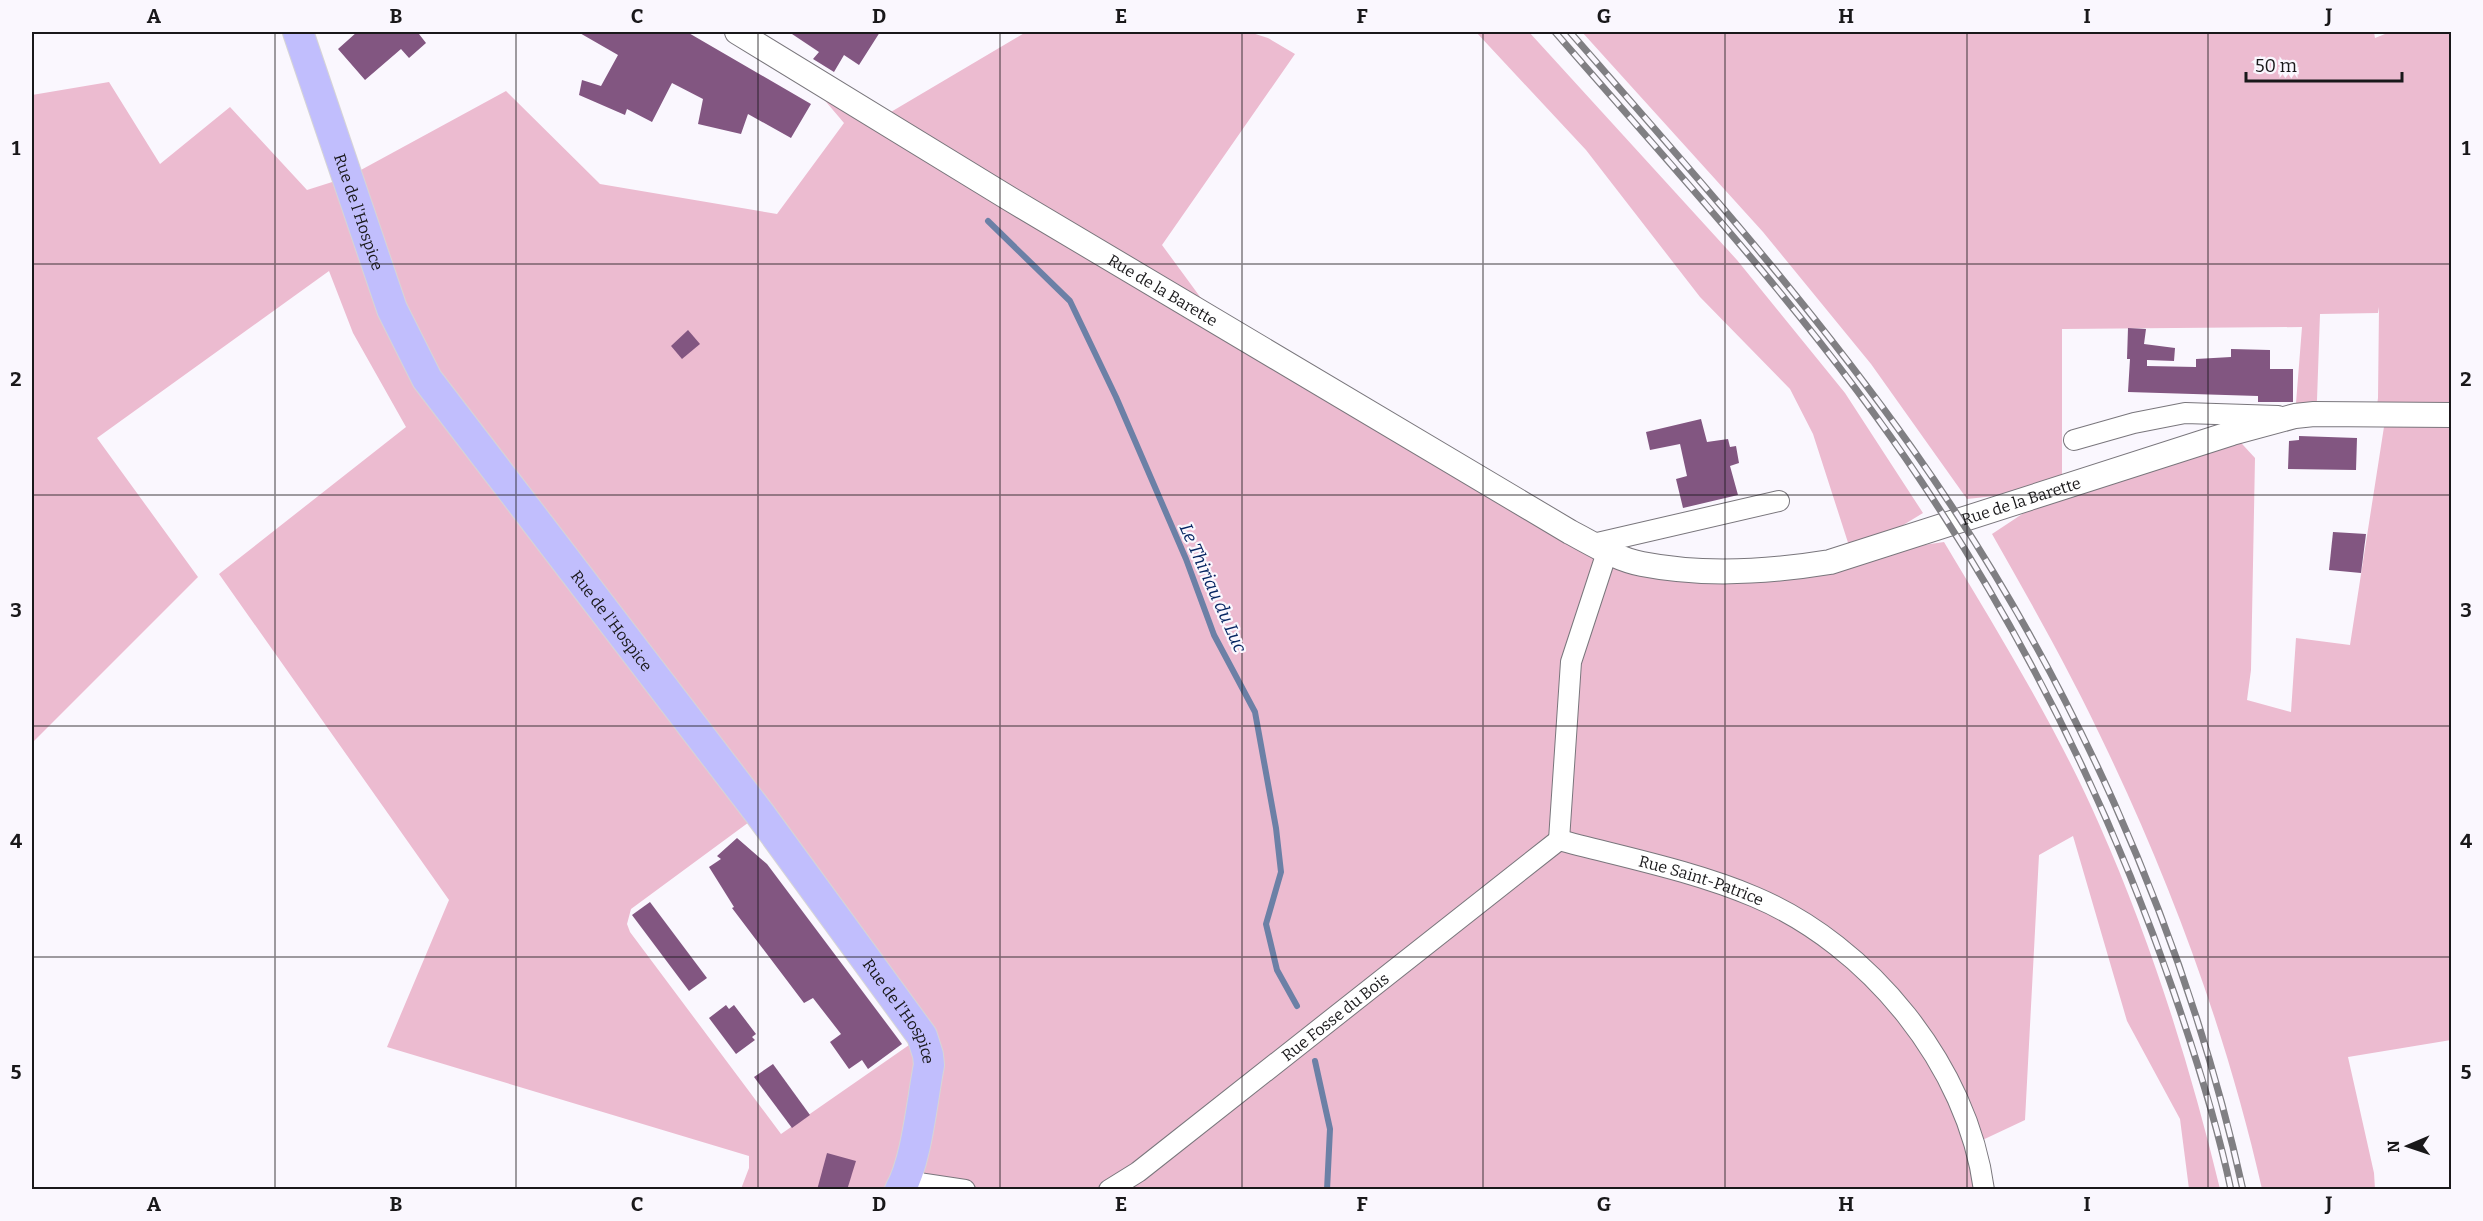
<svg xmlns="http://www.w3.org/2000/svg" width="2483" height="1221" font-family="Bitter,serif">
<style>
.green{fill:#ecbbd0;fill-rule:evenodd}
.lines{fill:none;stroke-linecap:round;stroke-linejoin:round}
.stream{stroke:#6c80a6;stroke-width:6}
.building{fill:#825681}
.minor-casing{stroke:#79767c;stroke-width:22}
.tertiary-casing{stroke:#79767c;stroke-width:26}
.primary-casing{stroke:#d6d5d6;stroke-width:32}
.minor{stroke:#fff;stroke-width:20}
.tertiary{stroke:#fff;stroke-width:24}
.primary{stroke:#c1befd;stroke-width:30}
.rail-casing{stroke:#807f83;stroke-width:7}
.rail{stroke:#faf7fe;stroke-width:4.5;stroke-dasharray:14;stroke-linecap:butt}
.grid{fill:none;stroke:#19181a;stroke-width:1.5;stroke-opacity:0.55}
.labels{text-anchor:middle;stroke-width:4.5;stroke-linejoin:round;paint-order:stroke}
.street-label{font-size:16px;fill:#19181a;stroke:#faf7fe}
.water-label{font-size:18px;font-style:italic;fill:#062562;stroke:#faf7fe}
.neatline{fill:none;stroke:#19181a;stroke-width:2}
.grid-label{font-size:20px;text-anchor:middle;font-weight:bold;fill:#19181a}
</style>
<rect width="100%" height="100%" fill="#faf7fe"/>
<g class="green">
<path d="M1026,32H1249L1268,38L1295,54L1162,245L1220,324L1640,564L1852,555L1813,434L1790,389L1700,297L1586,150L1476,32H1529L1737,260L1845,393L1923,513L1854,555L1944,542C1999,634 2056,726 2099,824C2151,941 2190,1065 2220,1189H2189L2180,1119L2127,1021L2073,836L2039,855L2025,1120L1974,1144L1984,1189H741L749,1168V1156L387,1047L449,900L219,574L406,427L353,333L329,271L97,438L198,577L32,743V95L109,82L160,164L230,107L307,190L348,177L506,91L600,184L777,214L844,123L799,70L879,119ZM760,814L922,1036L781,1134L630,932L627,924L631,909Z"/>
<path d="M1582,32H2374L2375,38L2390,32H2451V1040L2348,1057L2374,1173L2375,1189H2262C2228,1039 2175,893 2109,754C2074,679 2033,606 1992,534L2060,489L1967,499L1871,364L1763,232ZM2379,307L2378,398L2376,413L2386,414L2350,645L2296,638L2291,712L2247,700L2251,670L2255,458L2232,433L2062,488V329L2302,327L2295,416L2314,414L2317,400L2320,314L2378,313Z"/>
</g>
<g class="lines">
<g class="stream">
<path d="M988,221L1070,301L1116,397L1186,559L1214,635L1255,712L1276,828L1281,872L1266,924L1277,970L1297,1006"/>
<path d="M1315,1061L1330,1129L1327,1190"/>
</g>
</g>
<g class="building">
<path d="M357,32H422L419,34L426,43L409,58L401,49L365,80L338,49Z"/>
<path d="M578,32H687L811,104L791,138L748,114L741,134L698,124L703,99L672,83L652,122L627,109L625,115L579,95L582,80L601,86L618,55Z"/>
<path d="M789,32H880L859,65L844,55L834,72L813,59L819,52Z"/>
<path d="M2128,328L2146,329L2144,344L2175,348L2174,361L2147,360V366L2196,367V359L2231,357V349L2270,350V369H2293V402H2258V396L2128,392L2130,359H2127Z"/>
<path d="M688,330L700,344L682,359L671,346Z"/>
<path d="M1701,419L1707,442L1728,439L1730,447L1736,446L1739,463L1730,466L1738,495L1683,508L1676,479L1687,476L1680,444L1650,450L1646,432Z"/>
<path d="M2299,436L2357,438L2356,470L2288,469L2289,441L2299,440Z"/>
<path d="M2333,532L2366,534L2361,573L2329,570Z"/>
<path d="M737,838L767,864L902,1044L868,1069L862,1060L849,1069L830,1042L841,1034L813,998L804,1003L732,908L734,907L709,867L721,859L717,856Z"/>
<path d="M650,902L707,978L689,991L632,915Z"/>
<path d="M726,1005L729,1009L734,1005L756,1034L752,1037L755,1040L736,1054L709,1018Z"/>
<path d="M773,1064L810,1115L792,1128L754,1077Z"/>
<path d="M827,1153L856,1161L847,1190H817Z"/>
</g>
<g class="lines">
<g class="minor-casing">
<g id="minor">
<path d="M2074,440L2134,423L2185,413L2278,416"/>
<path d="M1593,544L1779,501"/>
<path id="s1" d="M1559,840C1623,857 1694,871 1755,897C1869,945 1968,1066 1984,1190"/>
<path d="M1559,840L1571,662L1607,552"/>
<path d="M905,1181L965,1190"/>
<path id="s2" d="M1109,1190L1138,1172L1559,840"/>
</g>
</g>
<g class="tertiary-casing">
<g id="tertiary">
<path id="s3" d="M737,32L1010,199L1570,532C1593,544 1616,559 1642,564C1703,576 1769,572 1830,562L2232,433L2295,416L2314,414L2452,415"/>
</g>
</g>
<g class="primary-casing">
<g id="primary">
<path id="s4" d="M298,32L392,309L427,379L760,814L922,1036L928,1055L929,1065C922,1100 917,1160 900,1190"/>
</g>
</g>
<use href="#minor" class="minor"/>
<use href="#tertiary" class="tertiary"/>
<use href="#primary" class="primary"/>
<g class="rail-casing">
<g id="rail">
<path d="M1555,32C1681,177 1814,320 1921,481C2027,640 2112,812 2174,993C2196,1057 2217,1123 2231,1190"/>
<path d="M1570,32C1688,167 1808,301 1912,448C2067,667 2185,927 2243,1190"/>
</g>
</g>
<use href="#rail" class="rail"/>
</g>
<path class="grid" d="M275,32V1190M516,32V1190M758,32V1190M1000,32V1190M1242,32V1190M1483,32V1190M1725,32V1190M1967,32V1190M2208,32V1190M32,264H2452M32,495H2452M32,726H2452M32,957H2452"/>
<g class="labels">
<g class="street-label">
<text dy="6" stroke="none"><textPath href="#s4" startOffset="190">Rue de l'Hospice</textPath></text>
<text dy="6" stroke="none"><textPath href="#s3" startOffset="498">Rue de la Barette</textPath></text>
<text dy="6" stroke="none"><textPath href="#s3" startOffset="1440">Rue de la Barette</textPath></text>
<text dy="6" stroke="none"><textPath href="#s4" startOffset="675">Rue de l'Hospice</textPath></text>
<text dy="6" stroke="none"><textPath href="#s1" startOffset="148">Rue Saint-Patrice</textPath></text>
<text dy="6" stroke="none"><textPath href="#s4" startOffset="1161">Rue de l'Hospice</textPath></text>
<text dy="6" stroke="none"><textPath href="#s2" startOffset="285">Rue Fosse du Bois</textPath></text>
</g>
<g class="water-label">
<text transform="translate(1213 588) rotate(66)" y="6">Le Thiriau du Luc</text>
</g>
</g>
<rect width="2483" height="1221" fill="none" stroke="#faf7fe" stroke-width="66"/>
<g transform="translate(2408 1146) rotate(268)" stroke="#faf7fe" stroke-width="4.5" paint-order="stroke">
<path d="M0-4.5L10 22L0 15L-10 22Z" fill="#19181a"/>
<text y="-9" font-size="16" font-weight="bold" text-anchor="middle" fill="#19181a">N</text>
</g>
<path d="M2246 72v9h156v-9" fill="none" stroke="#19181a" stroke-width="3"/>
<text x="2255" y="72" font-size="18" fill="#19181a" stroke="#faf7fe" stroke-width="4.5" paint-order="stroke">50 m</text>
<rect x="33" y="33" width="2417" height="1155" class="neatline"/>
<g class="grid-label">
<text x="154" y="23">A</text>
<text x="396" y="23">B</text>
<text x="637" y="23">C</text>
<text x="879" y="23">D</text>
<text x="1121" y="23">E</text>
<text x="1362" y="23">F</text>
<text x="1604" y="23">G</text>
<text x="1846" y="23">H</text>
<text x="2087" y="23">I</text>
<text x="2329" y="23">J</text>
<text x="16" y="155">1</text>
<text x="2466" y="155">1</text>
<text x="16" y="386">2</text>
<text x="2466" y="386">2</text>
<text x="16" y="617">3</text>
<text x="2466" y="617">3</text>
<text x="16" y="848">4</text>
<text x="2466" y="848">4</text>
<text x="16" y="1079">5</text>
<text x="2466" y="1079">5</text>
<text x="154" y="1211">A</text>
<text x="396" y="1211">B</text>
<text x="637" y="1211">C</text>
<text x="879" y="1211">D</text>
<text x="1121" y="1211">E</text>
<text x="1362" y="1211">F</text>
<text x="1604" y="1211">G</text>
<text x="1846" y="1211">H</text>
<text x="2087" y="1211">I</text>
<text x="2329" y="1211">J</text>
</g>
</svg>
